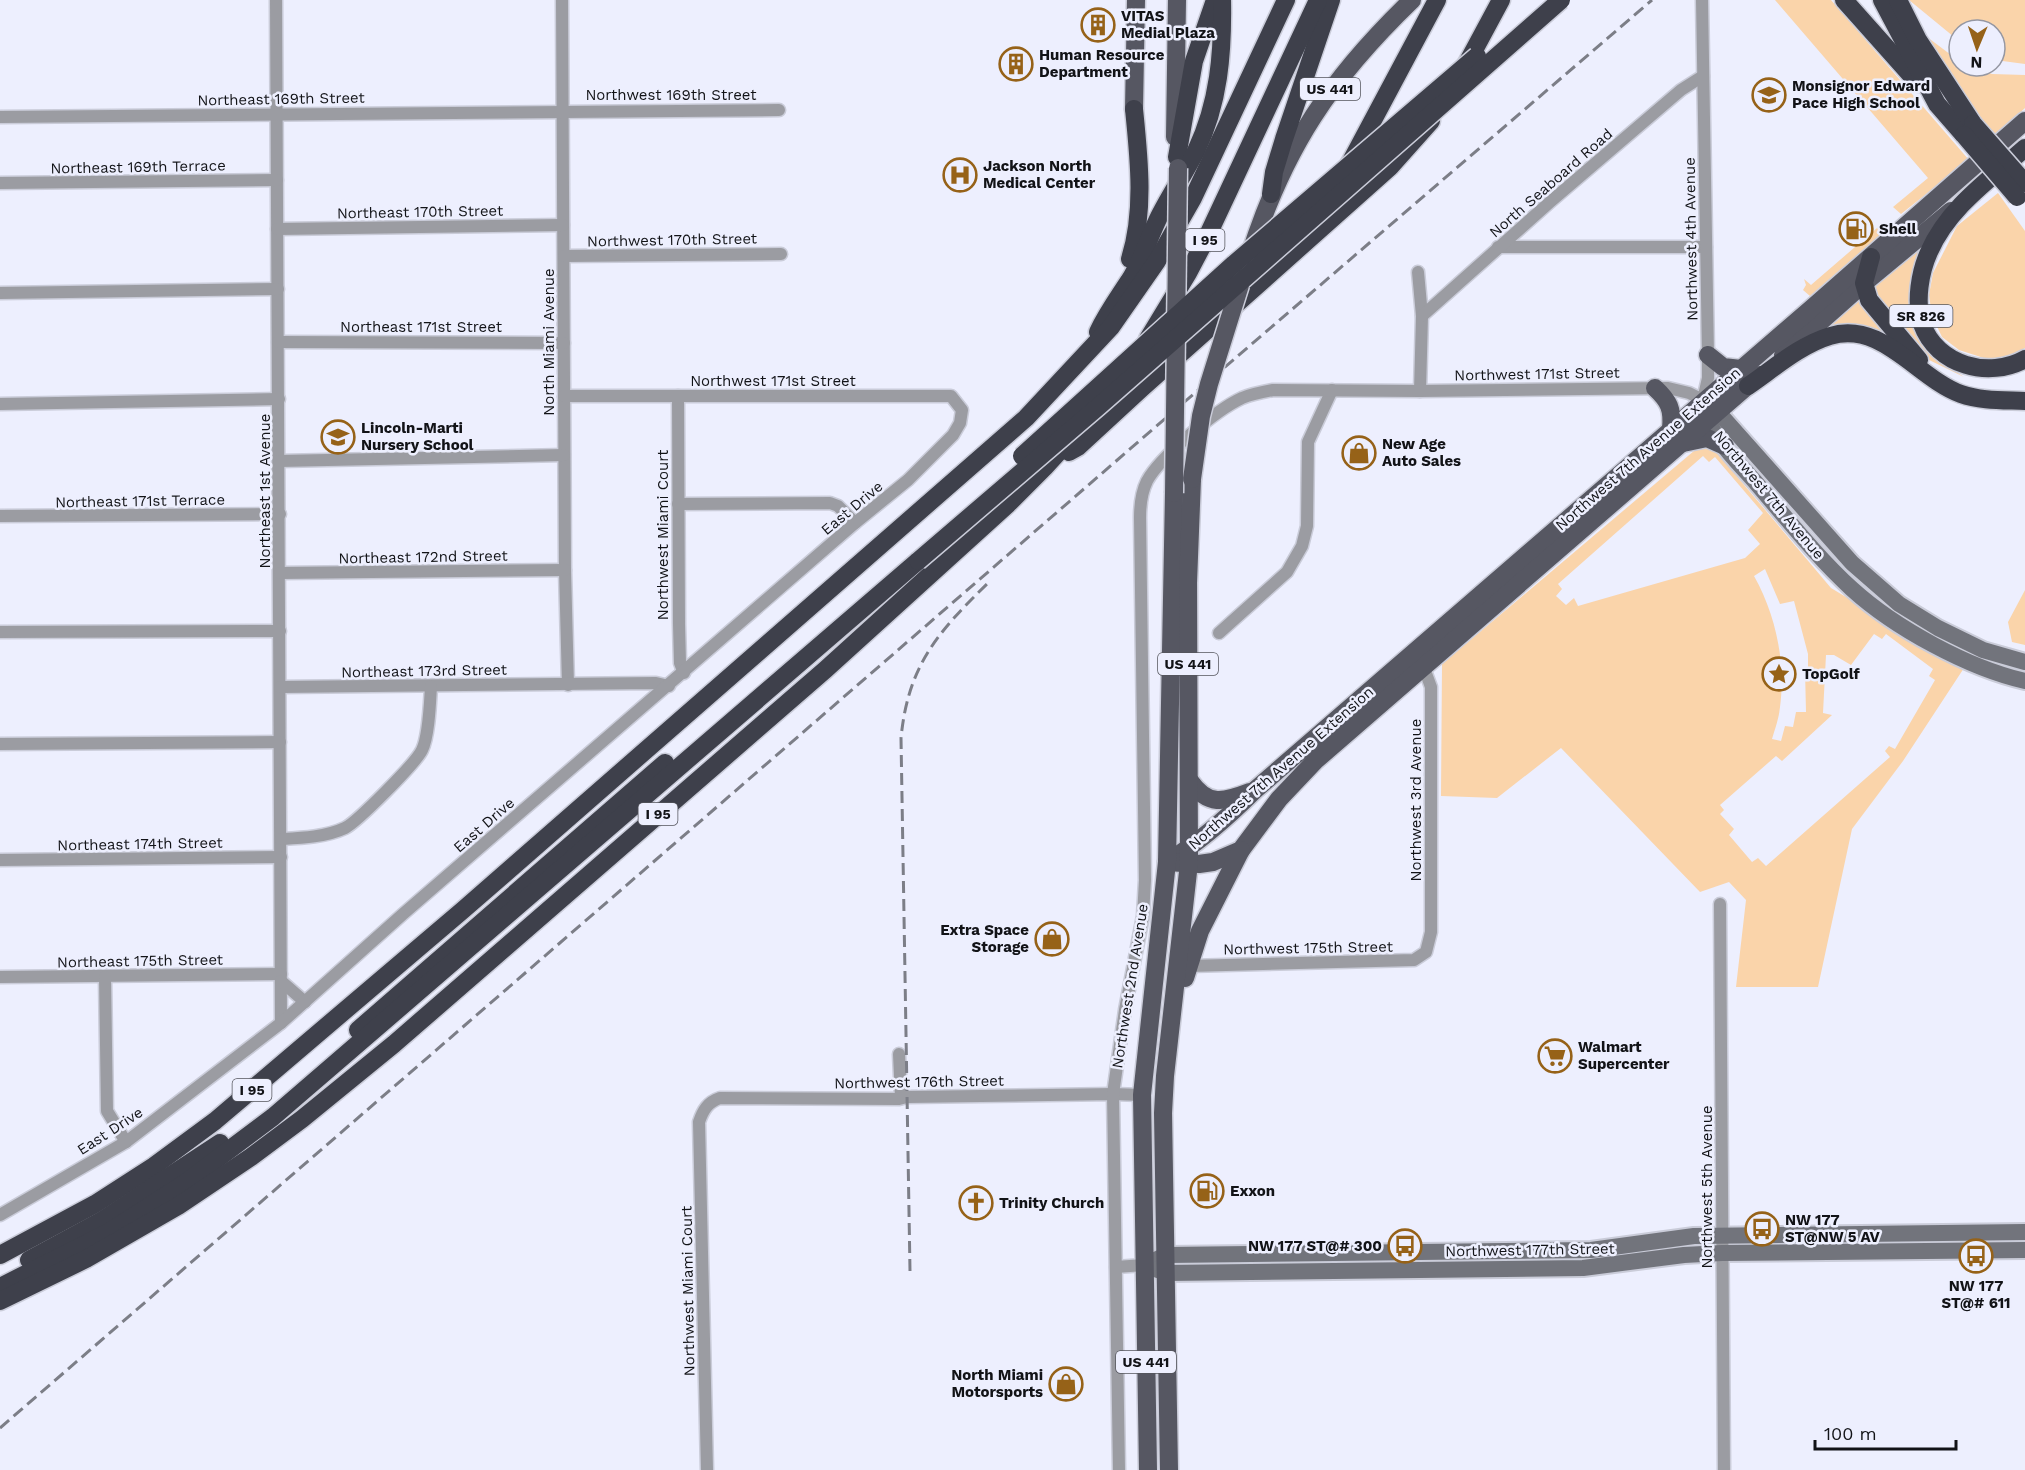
<svg xmlns="http://www.w3.org/2000/svg" width="2025" height="1470" font-family="'Work Sans',sans-serif">
<style>
.green{fill:#fad4aa;fill-rule:evenodd}
.lines{fill:none;stroke-linecap:round;stroke-linejoin:round}
.street-casing{stroke:#caccd9;stroke-width:15}
.secondary-casing{stroke:#caccd9;stroke-width:20}
.primary-casing{stroke:#caccd9;stroke-width:21}
.highway-casing{stroke:#caccd9;stroke-width:21}
.street{stroke:#9b9ca2;stroke-width:12}
.secondary{stroke:#72747c;stroke-width:16}
.primary{stroke:#565762;stroke-width:18}
.highway{stroke:#3e404b;stroke-width:18}
.rail{stroke:#7c7e87;stroke-width:3;stroke-dasharray:12 6;stroke-linecap:butt}
.primary-bridge-casing{stroke:#caccd9;stroke-width:21;stroke-linecap:butt}
.highway-bridge-casing{stroke:#caccd9;stroke-width:21;stroke-linecap:butt}
.primary-bridge{stroke:#565762;stroke-width:18}
.highway-bridge{stroke:#3e404b;stroke-width:18}
.labels{text-anchor:middle;stroke-width:5;stroke-linejoin:round;paint-order:stroke}
.shield{fill:#edeffe;stroke:#54555c;stroke-width:1.5}
.shield-label{font-size:14px;font-weight:bold;fill:#121317}
.poi-label{font-size:15px;font-weight:bold;fill:#121317;stroke:#edeffe;text-anchor:start}
.street-label{font-size:15px;fill:#121317;stroke:#edeffe}
</style>
<rect width="100%" height="100%" fill="#edeffe"/>
<g class="green">
<path d="M1775,0H1831L1969,160L1901,214L1893,207L1928,178Z"/>
<path d="M1878,0L1959,61V66H1971L1992,74L2025,75V108L1995,136Z"/>
<path d="M1909,0H2025V64L1995,60V30H1959V41Z"/>
<path d="M1998,193L2025,231V348L2007,358L1987,359L1959,350L1942,337L1932,316L1929,295L1933,273L1957,226Z"/>
<path d="M1884,222L1889,228L1810,296L1803,290L1806,285L1804,279L1811,285Z"/>
<path d="M1928,235L1913,277L1937,359L1964,377L1925,358L1871,291Z"/>
<path d="M1859,300L1902,348L1826,326Z"/>
<path d="M1701,445L1720,451L1718,454L1831,588L1964,668L1903,761L1852,829L1818,987H1736L1746,900L1729,882L1700,892L1561,748L1497,798L1441,796L1442,664ZM1703,456L1709,462L1715,457L1763,513L1748,530L1760,544L1745,558L1578,606L1574,598L1566,605L1556,596L1562,589L1558,584ZM1765,569L1780,604L1794,601L1808,654V669L1805,670L1806,712H1796L1793,727L1785,726L1781,741L1772,739C1775,729 1779,718 1780,707C1786,663 1776,615 1754,576ZM1874,634L1882,639L1886,634L1933,669L1929,676L1935,680L1895,749L1889,746L1885,751L1890,757L1766,866L1758,858L1752,862L1729,835L1734,829L1720,814L1724,810L1720,805L1776,756L1782,761L1832,715L1823,713L1826,655H1834L1851,665Z"/>
<path d="M2025,590V645L2012,642L2008,622Z"/>
</g>
<g class="lines">
<g class="street-casing">
<g id="street">
<path d="M276,0L281,1023"/>
<path d="M562,0L565,570L568,685"/>
<path d="M0,117L779,110"/>
<path d="M0,183L277,180"/>
<path d="M277,229L563,225"/>
<path d="M1498,247H1706"/>
<path d="M564,256L781,254"/>
<path d="M1418,272L1422,316L1420,391"/>
<path d="M0,293L278,289"/>
<path d="M1422,316L1550,202L1681,90L1703,76"/>
<path d="M278,342L564,343"/>
<path d="M678,396L679,624L680,663L684,673"/>
<path d="M0,404L279,399"/>
<path d="M279,461L564,455"/>
<path d="M678,504L830,503L838,506L855,523"/>
<path d="M0,516L280,514"/>
<path d="M280,573L565,570"/>
<path d="M0,632L280,631"/>
<path d="M1219,633L1287,572L1302,546L1307,526L1308,442L1332,390"/>
<path d="M280,687L656,683L669,686"/>
<path d="M0,744L280,742"/>
<path d="M281,839C301,838 326,837 345,828C357,822 416,763 422,750C429,736 430,702 431,686"/>
<path d="M0,860L281,857"/>
<path d="M1720,904L1724,1470"/>
<path d="M1189,966L1414,960L1426,952L1431,932V687L1421,660"/>
<path d="M0,977L281,974"/>
<path d="M105,977L107,1111L126,1142"/>
<path d="M281,981L305,1002"/>
<path d="M899,1054L901,1098"/>
<path d="M0,1215L126,1142L281,1023L403,914L855,523L908,480L953,435L960,423L962,410L951,396H564"/>
<path d="M1116,1267L1144,1265"/>
<path d="M707,1470L699,1122C703,1110 708,1102 720,1098L899,1099L907,1097L1113,1094L1142,1095"/>
<path d="M1119,1470L1113,1094L1125,1010L1143,916L1145,880L1140,518C1140,505 1141,493 1147,481C1160,457 1216,410 1242,398C1252,394 1262,392 1273,390L1420,391L1668,388L1689,393L1703,400L1708,378V355L1702,0"/>
</g>
</g>
<g class="secondary-casing">
<g id="secondary">
<path d="M1708,404L1718,412L1852,563L1899,604L1938,628L1983,650L2025,662"/>
<path d="M1705,409C1711,438 1738,462 1757,484C1788,520 1817,557 1852,589C1895,628 1968,668 2025,681"/>
<path d="M1144,1265L1166,1255L1591,1250L1694,1236L2025,1232"/>
<path d="M1155,1269L1166,1273L1583,1268L1684,1255L1722,1253L2025,1250"/>
</g>
</g>
<g class="primary-casing">
<g id="primary">
<path d="M1134,109L1136,0"/>
<path d="M1175,137L1177,0"/>
<path d="M1250,255C1284,147 1331,78 1412,0"/>
<path d="M1708,355L1723,367L1741,369"/>
<path d="M1783,355L1864,283L1951,211"/>
<path d="M1655,388C1669,401 1673,409 1671,429"/>
<path d="M1683,443L1707,438L1725,446"/>
<path d="M1190,781C1208,807 1224,802 1250,792"/>
<path d="M1167,862C1200,842 1228,817 1255,790L1812,308L2025,121"/>
<path d="M1167,862L1199,864L1213,862L1241,850L1279,799L1315,761L1760,375"/>
<path d="M1185,978L1200,931L1241,850"/>
<path d="M1148,1470L1142,1095L1167,862L1174,493"/>
<path d="M1169,1470L1163,1113L1165,1076L1189,863L1188,583L1192,479"/>
</g>
</g>
<g class="highway-casing">
<g id="highway">
<path d="M1844,0L1918,83"/>
<path d="M1882,0L1937,104L1964,135"/>
<path d="M1898,0L1918,40L1973,124"/>
<path d="M1465,67L1501,0"/>
<path d="M2025,148C1990,179 1948,208 1929,252C1920,272 1915,301 1922,324C1937,366 1989,379 2025,359"/>
<path d="M1177,157L1194,61L1215,0"/>
<path d="M1348,167L1437,0"/>
<path d="M1271,194L1274,172L1284,139L1331,0"/>
<path d="M1871,257L1864,283L1869,300L1919,360"/>
<path d="M1130,259C1145,212 1139,158 1134,109"/>
<path d="M1098,332C1107,313 1118,298 1129,281C1142,262 1149,236 1160,215C1171,193 1185,173 1196,151C1219,103 1223,53 1222,0"/>
<path d="M1148,339L1188,273L1207,237L1318,0"/>
<path d="M1748,386C1773,369 1800,345 1830,336C1882,320 1917,378 1961,394C1981,401 2004,400 2025,401"/>
<path d="M1069,452L1078,447L1142,388L1390,167L1431,121"/>
<path d="M358,1030L665,763"/>
<path d="M0,1255L95,1204L154,1166L215,1121L463,910L1026,418L1111,327L1157,261L1193,198L1286,0"/>
<path d="M29,1260L101,1221L220,1143"/>
<path d="M0,1287L109,1232L185,1183L273,1117L918,561"/>
<path d="M0,1301L86,1259L178,1206L251,1157L302,1119L394,1044L825,670L1008,504L1045,467L1077,432"/>
</g>
</g>
<use href="#street" class="street"/>
<use href="#secondary" class="secondary"/>
<use href="#primary" class="primary"/>
<use href="#highway" class="highway"/>
<g class="rail">
<path d="M910,1271L901,738C908,666 937,633 987,584"/>
<path d="M0,1428L1175,410L1652,0"/>
</g>
<g class="primary-bridge-casing">
<g id="primary-bridge">
<path d="M1192,479L1201,416L1209,384L1240,285"/>
<path d="M1174,493L1178,168"/>
</g>
</g>
<g class="highway-bridge-casing">
<g id="highway-bridge">
<path d="M1973,124L2025,183"/>
<path d="M1964,135L2017,197"/>
<path d="M1022,456L1234,264L1477,56"/>
<path d="M918,561L1099,406L1561,0"/>
</g>
</g>
<use href="#primary-bridge" class="primary-bridge"/>
<use href="#highway-bridge" class="highway-bridge"/>
</g>
<defs>
<g id="building-ring" transform="scale(1.725)"><circle r="9.5" fill="#edeffe" stroke="#966218" stroke-width="1.5"/><path d="M-4-6H4V6H1V3H-1V6H-4ZM-2.5-4.3h1.7v1.8h-1.7ZM.8-4.3h1.7v1.8H.8ZM-2.5-1h1.7V.8h-1.7ZM.8-1h1.7V.8H.8Z" fill="#966218"/></g>
<g id="school-ring" transform="scale(1.725)"><circle r="9.5" fill="#edeffe" stroke="#966218" stroke-width="1.5"/><path d="M0-5L7-2L0 1L-7-2ZM-4 1L0 2.5L4 1V4Q0 6-4 4Z" fill="#966218"/></g>
<g id="hospital-ring" transform="scale(1.725)"><circle r="9.5" fill="#edeffe" stroke="#966218" stroke-width="1.5"/><path d="M-5-5h3v3.5h4V-5h3V5h-3V1.5h-4V5h-3Z" fill="#966218"/></g>
<g id="fuel-ring" transform="scale(1.725)"><circle r="9.5" fill="#edeffe" stroke="#966218" stroke-width="1.5"/><path d="M-5.5-6h7V0h2V4h1.3V-2.5L3-4.5l.8-.8L6-3V5H2.5V1h-1V6h-7ZM-4.2-4.7v3.2H.2V-4.7Z" fill="#966218"/></g>
<g id="shop-ring" transform="scale(1.725)"><circle r="9.5" fill="#edeffe" stroke="#966218" stroke-width="1.5"/><path d="M-5-2.5h2.3a2.7 3.5 0 0 1 5.4 0H5L5.5 6h-11ZM-1.5-2.5h3a1.5 2.3 0 0 0-3 0Z" fill="#966218"/></g>
<g id="sight-ring" transform="scale(1.725)"><circle r="9.5" fill="#edeffe" stroke="#966218" stroke-width="1.5"/><path d="M0-6L1.8-2.2L6-1.7L2.9 1.2L3.7 5.4L0 3.3L-3.7 5.4L-2.9 1.2L-6-1.7L-1.8-2.2Z" fill="#966218"/></g>
<g id="supermarket-ring" transform="scale(1.725)"><circle r="9.5" fill="#edeffe" stroke="#966218" stroke-width="1.5"/><path d="M-6-5.5h2.5l.6 2H6L4.5 2H-2.5L-4.4-4H-6ZM-1.5 3.2a1.3 1.3 0 1 0 .1 0ZM3 3.2a1.3 1.3 0 1 0 .1 0Z" fill="#966218"/></g>
<g id="church-ring" transform="scale(1.725)"><circle r="9.5" fill="#edeffe" stroke="#966218" stroke-width="1.5"/><path d="M-1.2-6h2.4v3.5h3.3v2.4h-3.3V6h-2.4V-.1h-3.3v-2.4h3.3Z" fill="#966218"/></g>
<g id="bus-ring" transform="scale(1.725)"><circle r="9.5" fill="#edeffe" stroke="#966218" stroke-width="1.5"/><path d="M-5-6H5V4H4V6H2V4H-2V6H-4V4H-5ZM-3.5-4V0h7V-4ZM-3.5 1.2v1.5H-2V1.2ZM2 1.2v1.5H3.5V1.2Z" fill="#966218"/></g>
</defs>
<g fill-rule="evenodd">
<use href="#building-ring" x="1098" y="25"/>
<use href="#building-ring" x="1016" y="64"/>
<use href="#school-ring" x="1769" y="95"/>
<use href="#hospital-ring" x="960" y="175"/>
<use href="#fuel-ring" x="1856" y="229"/>
<use href="#school-ring" x="338" y="437"/>
<use href="#shop-ring" x="1359" y="453"/>
<use href="#sight-ring" x="1779" y="674"/>
<use href="#shop-ring" x="1052" y="939"/>
<use href="#supermarket-ring" x="1555" y="1056"/>
<use href="#fuel-ring" x="1207" y="1191"/>
<use href="#church-ring" x="976" y="1203"/>
<use href="#bus-ring" x="1762" y="1229"/>
<use href="#bus-ring" x="1405" y="1246"/>
<use href="#bus-ring" x="1976" y="1256"/>
<use href="#shop-ring" x="1066" y="1384"/>
</g>
<g class="labels">
<g class="shield">
<rect x="1300" y="78" width="60" height="22" rx="4.5"/>
<rect x="1185.5" y="229" width="39" height="22" rx="4.5"/>
<rect x="1889.5" y="305" width="63" height="22" rx="4.5"/>
<rect x="1158" y="653" width="60" height="22" rx="4.5"/>
<rect x="638.5" y="803" width="39" height="22" rx="4.5"/>
<rect x="232.5" y="1079" width="39" height="22" rx="4.5"/>
<rect x="1116" y="1351" width="60" height="22" rx="4.5"/>
</g>
<g class="shield-label">
<text x="1330" y="94">US 441</text>
<text x="1205" y="245">I 95</text>
<text x="1921" y="321">SR 826</text>
<text x="1188" y="669">US 441</text>
<text x="658" y="819">I 95</text>
<text x="252" y="1095">I 95</text>
<text x="1146" y="1367">US 441</text>
</g>
<g class="poi-label">
<text x="1121" y="21">VITAS<tspan x="1121" dy="17">Medial Plaza</tspan></text>
<text x="1039" y="60">Human Resource<tspan x="1039" dy="17">Department</tspan></text>
<text x="1792" y="91">Monsignor Edward<tspan x="1792" dy="17">Pace High School</tspan></text>
<text x="983" y="171">Jackson North<tspan x="983" dy="17">Medical Center</tspan></text>
<text x="1879" y="234">Shell</text>
<text x="361" y="433">Lincoln-Marti<tspan x="361" dy="17">Nursery School</tspan></text>
<text x="1382" y="449">New Age<tspan x="1382" dy="17">Auto Sales</tspan></text>
<text x="1802" y="679">TopGolf</text>
<text x="1029" y="935" text-anchor="end">Extra Space<tspan x="1029" dy="17">Storage</tspan></text>
<text x="1578" y="1052">Walmart<tspan x="1578" dy="17">Supercenter</tspan></text>
<text x="1230" y="1196">Exxon</text>
<text x="999" y="1208">Trinity Church</text>
<text x="1785" y="1225">NW 177<tspan x="1785" dy="17">ST@NW 5 AV</tspan></text>
<text x="1382" y="1251" text-anchor="end">NW 177 ST@# 300</text>
<text x="1976" y="1291" text-anchor="middle">NW 177<tspan x="1976" dy="17">ST@# 611</tspan></text>
<text x="1043" y="1380" text-anchor="end">North Miami<tspan x="1043" dy="17">Motorsports</tspan></text>
</g>
<g class="street-label">
<text x="671" y="100">Northwest 169th Street</text>
<text transform="translate(281 99) rotate(-1)" y="5">Northeast 169th Street</text>
<text transform="translate(138 167) rotate(-1)" y="5">Northeast 169th Terrace</text>
<text transform="translate(1551 183) rotate(-41)" y="5">North Seaboard Road</text>
<text transform="translate(420 212) rotate(-1)" y="5">Northeast 170th Street</text>
<text transform="translate(1691 239) rotate(-91)" y="5">Northwest 4th Avenue</text>
<text transform="translate(672 240) rotate(-1)" y="5">Northwest 170th Street</text>
<text x="421" y="332">Northeast 171st Street</text>
<text transform="translate(549 342) rotate(-90)" y="5">North Miami Avenue</text>
<text transform="translate(1537 374) rotate(-1)" y="5">Northwest 171st Street</text>
<text x="773" y="386">Northwest 171st Street</text>
<text transform="translate(1648 449) rotate(-41)" y="5">Northwest 7th Avenue Extension</text>
<text transform="translate(265 491) rotate(-90)" y="5">Northeast 1st Avenue</text>
<text transform="translate(1769 495) rotate(50)" y="5">Northwest 7th Avenue</text>
<text transform="translate(140 501) rotate(-1)" y="5">Northeast 171st Terrace</text>
<text transform="translate(852 508) rotate(-40)" y="5">East Drive</text>
<text transform="translate(663 535) rotate(-90)" y="5">Northwest Miami Court</text>
<text transform="translate(423 557) rotate(-1)" y="5">Northeast 172nd Street</text>
<text transform="translate(424 671) rotate(-1)" y="5">Northeast 173rd Street</text>
<text transform="translate(1281 768) rotate(-41)" y="5">Northwest 7th Avenue Extension</text>
<text transform="translate(1416 800) rotate(-90)" y="5">Northwest 3rd Avenue</text>
<text transform="translate(484 825) rotate(-41)" y="5">East Drive</text>
<text transform="translate(140 844) rotate(-1)" y="5">Northeast 174th Street</text>
<text transform="translate(1308 948) rotate(-1)" y="5">Northwest 175th Street</text>
<text transform="translate(140 961) rotate(-1)" y="5">Northeast 175th Street</text>
<text transform="translate(1130 986) rotate(-81)" y="5">Northwest 2nd Avenue</text>
<text transform="translate(919 1082) rotate(-1)" y="5">Northwest 176th Street</text>
<text transform="translate(110 1131) rotate(-33)" y="5">East Drive</text>
<text transform="translate(1707 1187) rotate(-90)" y="5">Northwest 5th Avenue</text>
<text transform="translate(1530 1250) rotate(-1)" y="5">Northwest 177th Street</text>
<text transform="translate(688 1291) rotate(-91)" y="5">Northwest Miami Court</text>
</g>
</g>
<g transform="translate(1977 48) rotate(182)"><circle r="28" fill="#edeffe" stroke="#9597a2" stroke-width="1.5"/>
<path d="M0-4.5L10 22L0 15L-10 22Z" fill="#966218"/>
<text y="-9" font-size="16" font-weight="bold" text-anchor="middle" fill="#121317">N</text>
</g>
<path d="M1815 1440v9h141v-9" fill="none" stroke="#121317" stroke-width="3"/>
<text x="1824" y="1440" font-size="18" fill="#121317" stroke="#edeffe" stroke-width="4.5" paint-order="stroke">100 m</text>
</svg>
